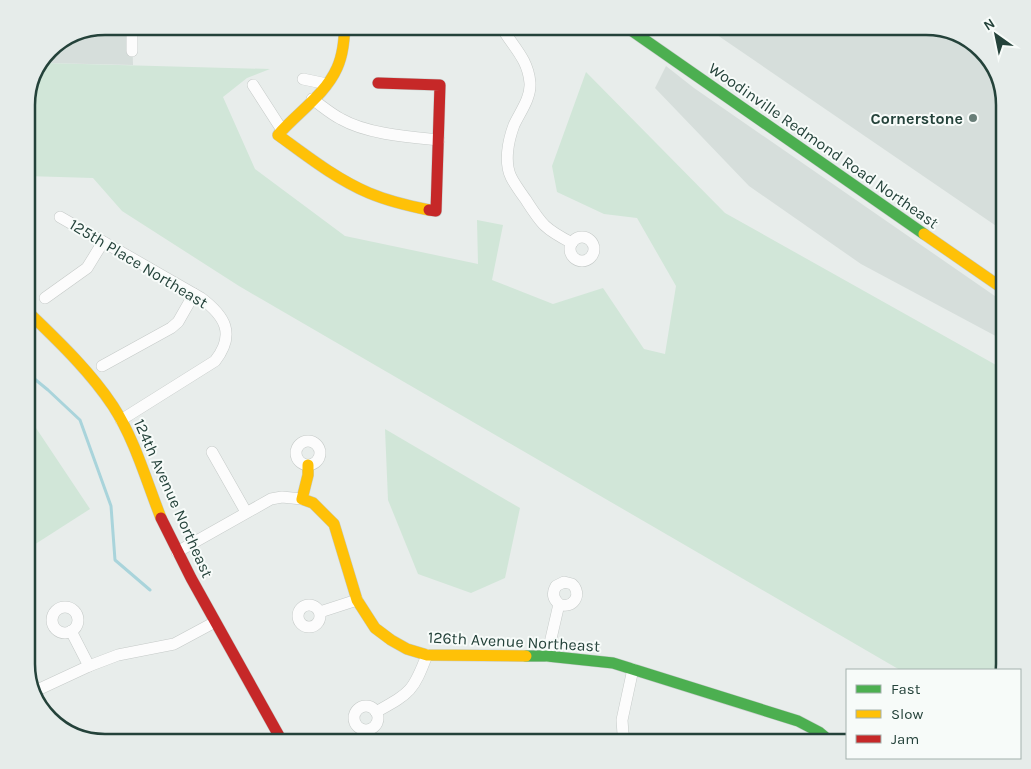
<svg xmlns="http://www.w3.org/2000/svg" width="1031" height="769" font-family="Karla,sans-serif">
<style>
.built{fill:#d6dedb}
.green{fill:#d1e6d8}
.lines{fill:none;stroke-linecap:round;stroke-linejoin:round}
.stream{stroke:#a9d4db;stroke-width:3}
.street-casing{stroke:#c5cac8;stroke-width:12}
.fast-casing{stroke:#c3cbc8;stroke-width:12}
.slow-casing{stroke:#c3cbc8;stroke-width:12}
.jam-casing{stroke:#c3cbc8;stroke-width:12}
.street{stroke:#fcfcfc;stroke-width:11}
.fast{stroke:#4caf50;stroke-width:11}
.slow{stroke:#ffc107;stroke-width:11}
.jam{stroke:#c62828;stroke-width:11}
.poi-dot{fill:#697e78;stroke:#f7fbf9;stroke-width:2}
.labels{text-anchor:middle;stroke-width:4;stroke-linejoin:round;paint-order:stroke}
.poi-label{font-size:16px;font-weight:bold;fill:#24423a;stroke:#f7fbf9;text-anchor:end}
.street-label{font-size:16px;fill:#24423a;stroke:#f7fbf9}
.rim{fill:none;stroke:#24423a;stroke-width:2.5}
</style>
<rect width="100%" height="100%" fill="#e8edeb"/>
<g class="built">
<path d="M105,26H132L133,65L45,63L53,46Z"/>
<path d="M704,26H926L982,52L997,70L1005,105V232Z"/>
<path d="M666,66L694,88L1005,303V341L861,264L749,186L655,88Z"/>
</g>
<g class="green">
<path d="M45,63L270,69L247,78L223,97L255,169L345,236L478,264L477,220L503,225L492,280L553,304L603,288L644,349L665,354L676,286L637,218L604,214L557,192L552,166L586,72L725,213L1005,370V664L1003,670H900L239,286L122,211L93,178L26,176V99Z"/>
<path d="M26,413L90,509L26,550Z"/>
<path d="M385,429L520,508L505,578L471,593L418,574L388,500Z"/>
</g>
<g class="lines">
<path class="stream" d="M26,372L48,390L80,420L111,506L115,560L150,590"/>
<g class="street-casing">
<g id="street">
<path d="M501,26C512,46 528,58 530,83C531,98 520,112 514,125C508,141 504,162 511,177C515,185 521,193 526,200C542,225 545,229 572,243"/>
<path d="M132,51V26"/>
<path d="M303,79L327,84"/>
<path d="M253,85L282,130"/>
<path d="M312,99C322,106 331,114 341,119C367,134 409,137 439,140"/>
<path d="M60,217L201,298C225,316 236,334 215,361L121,420"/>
<circle cx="582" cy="249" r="12"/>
<path d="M45,298L87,268L103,242"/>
<path d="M102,366L171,328L178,322L194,294"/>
<circle cx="308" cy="453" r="12"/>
<path d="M212,452L246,512"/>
<path d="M177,552L271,499L282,497L302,499"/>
<circle cx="309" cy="616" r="11"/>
<circle cx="65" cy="620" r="13"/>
<path d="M320,612L357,600"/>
<path d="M71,631L89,666"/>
<path d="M547,656L559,604C573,610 583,594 572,584L564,582L556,586C552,593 553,599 559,604"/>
<path d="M33,692L89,666L118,655L174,644L215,622"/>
<circle cx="366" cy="718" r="12"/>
<path d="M376,712C410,693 413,692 427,655"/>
<path d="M629,743L623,734L622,720L633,669"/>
</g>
</g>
<g class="fast-casing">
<g id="fast">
<path d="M625,26L924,234"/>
<path d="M526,656H547L613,663L798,721L819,732L832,743"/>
</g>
</g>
<g class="slow-casing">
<g id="slow">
<path d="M345,26C344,40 343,55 337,68C325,95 297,113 278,135C307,156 336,179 369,193C388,201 409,206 429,210"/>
<path d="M924,234L1005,290"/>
<path d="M26,310C57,340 89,370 113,406C135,440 146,480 161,518"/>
<path d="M308,465V475L302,499L313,503L334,524L357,600L375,628L391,640L407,649L427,655L526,656"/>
</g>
</g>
<g class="jam-casing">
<g id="jam">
<path d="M378,83L440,85L436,211L429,210"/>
<path d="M161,518L191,578L283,743"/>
</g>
</g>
<use href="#street" class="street"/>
<use href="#fast" class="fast"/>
<use href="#slow" class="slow"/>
<use href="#jam" class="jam"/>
</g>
<circle class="poi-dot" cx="973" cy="118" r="5"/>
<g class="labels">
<g class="poi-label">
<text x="963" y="124">Cornerstone</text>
</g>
<g class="street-label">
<text transform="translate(824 145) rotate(35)" y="6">Woodinville Redmond Road Northeast</text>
<text transform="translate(139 263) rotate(31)" y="6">125th Place Northeast</text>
<text transform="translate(174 498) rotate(66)" y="6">124th Avenue Northeast</text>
<text transform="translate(514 641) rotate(3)" y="6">126th Avenue Northeast</text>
</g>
</g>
<path d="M0 0H1031V769H0ZM105 35H926A70 70 0 0 1 996 105V664A70 70 0 0 1 926 734H105A70 70 0 0 1 35 664V105A70 70 0 0 1 105 35Z" fill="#e6ecea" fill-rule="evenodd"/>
<path class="rim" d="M105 35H926A70 70 0 0 1 996 105V664A70 70 0 0 1 926 734H105A70 70 0 0 1 35 664V105A70 70 0 0 1 105 35Z"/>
<rect x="846" y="669" width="175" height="90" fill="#f7fbf9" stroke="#a3b1ad"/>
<rect x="856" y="685" width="25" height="8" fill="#4caf50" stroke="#a3b1ad"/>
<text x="891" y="694" font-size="15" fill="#24423a">Fast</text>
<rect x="856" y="710" width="25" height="8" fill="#ffc107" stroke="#a3b1ad"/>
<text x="891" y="719" font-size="15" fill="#24423a">Slow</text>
<rect x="856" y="735" width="25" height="8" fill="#c62828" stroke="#a3b1ad"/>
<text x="891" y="744" font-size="15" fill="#24423a">Jam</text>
<g transform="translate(996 35) rotate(327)" stroke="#f7fbf9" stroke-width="4" paint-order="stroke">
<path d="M0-4L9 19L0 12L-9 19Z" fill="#24423a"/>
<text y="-8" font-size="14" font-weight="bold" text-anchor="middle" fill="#24423a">N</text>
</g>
</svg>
